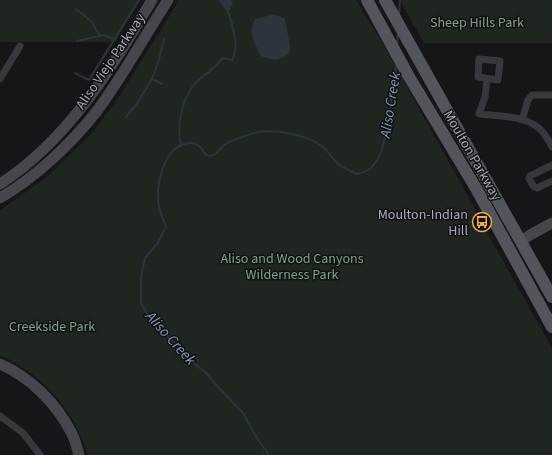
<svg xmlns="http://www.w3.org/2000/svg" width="552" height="455" font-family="'Source Sans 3',sans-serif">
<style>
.green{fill:#1e261f}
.water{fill:#2c353c}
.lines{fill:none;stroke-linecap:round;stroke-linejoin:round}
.stream{stroke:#2c353c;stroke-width:2}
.street{stroke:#37383d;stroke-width:7}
.secondary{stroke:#45474d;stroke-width:11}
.primary{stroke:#53555c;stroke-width:12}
.labels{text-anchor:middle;stroke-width:3;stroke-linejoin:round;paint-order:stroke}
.park-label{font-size:14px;fill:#7fa381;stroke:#111113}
.street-label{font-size:14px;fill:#a8adb8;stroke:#111113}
.poi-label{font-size:14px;fill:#a8adb8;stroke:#111113;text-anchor:end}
.water-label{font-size:15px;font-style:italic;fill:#7f9bb3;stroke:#111113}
</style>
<rect width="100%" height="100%" fill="#161618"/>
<g class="green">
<path d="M0,0H140L115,42H0Z"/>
<path d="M179,0H356L383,44L473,205L480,220L552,348V455H88C73,408 44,376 0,355V210L47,177L91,134L117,100Z"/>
<path d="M400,0H552V43H424Z"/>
</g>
<g class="water">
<path d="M219,0H231L233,3L230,9L228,11H226Z"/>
<path d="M271,15L280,16L285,19L290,46L289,54C277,61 274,61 261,56C255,44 247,33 255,19Z"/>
</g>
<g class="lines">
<g class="stream">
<path d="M76,9L91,21L100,36"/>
<path d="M399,15L400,0"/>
<path d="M77,41L104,35L114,39"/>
<path d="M397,45L398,33"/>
<path d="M75,73L89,80L139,0"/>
<path d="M152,79L159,59L164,39"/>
<path d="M126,117L136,105L152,79L162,84"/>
<path d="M181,146C177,127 181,102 193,86C196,81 207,74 212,69C216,66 219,62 223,58L232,60C240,49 232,21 227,9"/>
<path d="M269,455L257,438L243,413L220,389L206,373L189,359L176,345L149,317L141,303V277L145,258L157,244L166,227C164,220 160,213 159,207C155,185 163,144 191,143C205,143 201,159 213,155C220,153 221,144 231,141C240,138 249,134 258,132C276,129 304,135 319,144C327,149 332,158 338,164C343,168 351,171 357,174C361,173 368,171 371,168C385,152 384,138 388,119C391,100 395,82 396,63"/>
</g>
<g class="street">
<path d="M479,59L500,61L498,80L478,77Z"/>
<path d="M0,79L20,46"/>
<path d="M487,79L485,97L479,114C498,116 524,115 540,129C545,134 549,141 552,147"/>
<path d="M522,120L528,100L532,95H552"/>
<path d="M552,165L530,176L529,179L534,187L537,188L552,181"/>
<path d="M0,416L23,433L40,455"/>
</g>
<g class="secondary">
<path d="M0,184C68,140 112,68 152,0"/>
<path d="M0,198C36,177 71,144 97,111C123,76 144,37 168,0"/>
<path d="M521,241L530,235L552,223"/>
<path d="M0,364C30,377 56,403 71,432C75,439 77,447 79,455"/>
</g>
<g class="primary">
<path d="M367,0L408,75L477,190L552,327"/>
<path d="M385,0L552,297"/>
</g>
</g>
<defs>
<g id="bus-ring" transform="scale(1)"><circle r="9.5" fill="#111113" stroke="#f2b134" stroke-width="1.5"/><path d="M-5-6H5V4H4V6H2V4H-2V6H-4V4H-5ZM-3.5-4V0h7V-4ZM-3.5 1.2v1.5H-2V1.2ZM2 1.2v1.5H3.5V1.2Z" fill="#f2b134"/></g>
</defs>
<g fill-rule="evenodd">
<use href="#bus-ring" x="482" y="222"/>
</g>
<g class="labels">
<g class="park-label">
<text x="477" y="27">Sheep Hills Park</text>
<text x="292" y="263">Aliso and Wood Canyons<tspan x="292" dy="16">Wilderness Park</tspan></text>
<text x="52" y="331">Creekside Park</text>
</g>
<g class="street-label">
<text transform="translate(110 61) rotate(-56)" y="5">Aliso Viejo Parkway</text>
<text transform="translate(473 155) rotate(60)" y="5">Moulton Parkway</text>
</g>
<g class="poi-label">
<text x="468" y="219">Moulton-Indian<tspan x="468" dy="16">Hill</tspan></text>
</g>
<g class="water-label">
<text transform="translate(390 105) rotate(-81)" y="5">Aliso Creek</text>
<text transform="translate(171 338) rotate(48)" y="5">Aliso Creek</text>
</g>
</g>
</svg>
